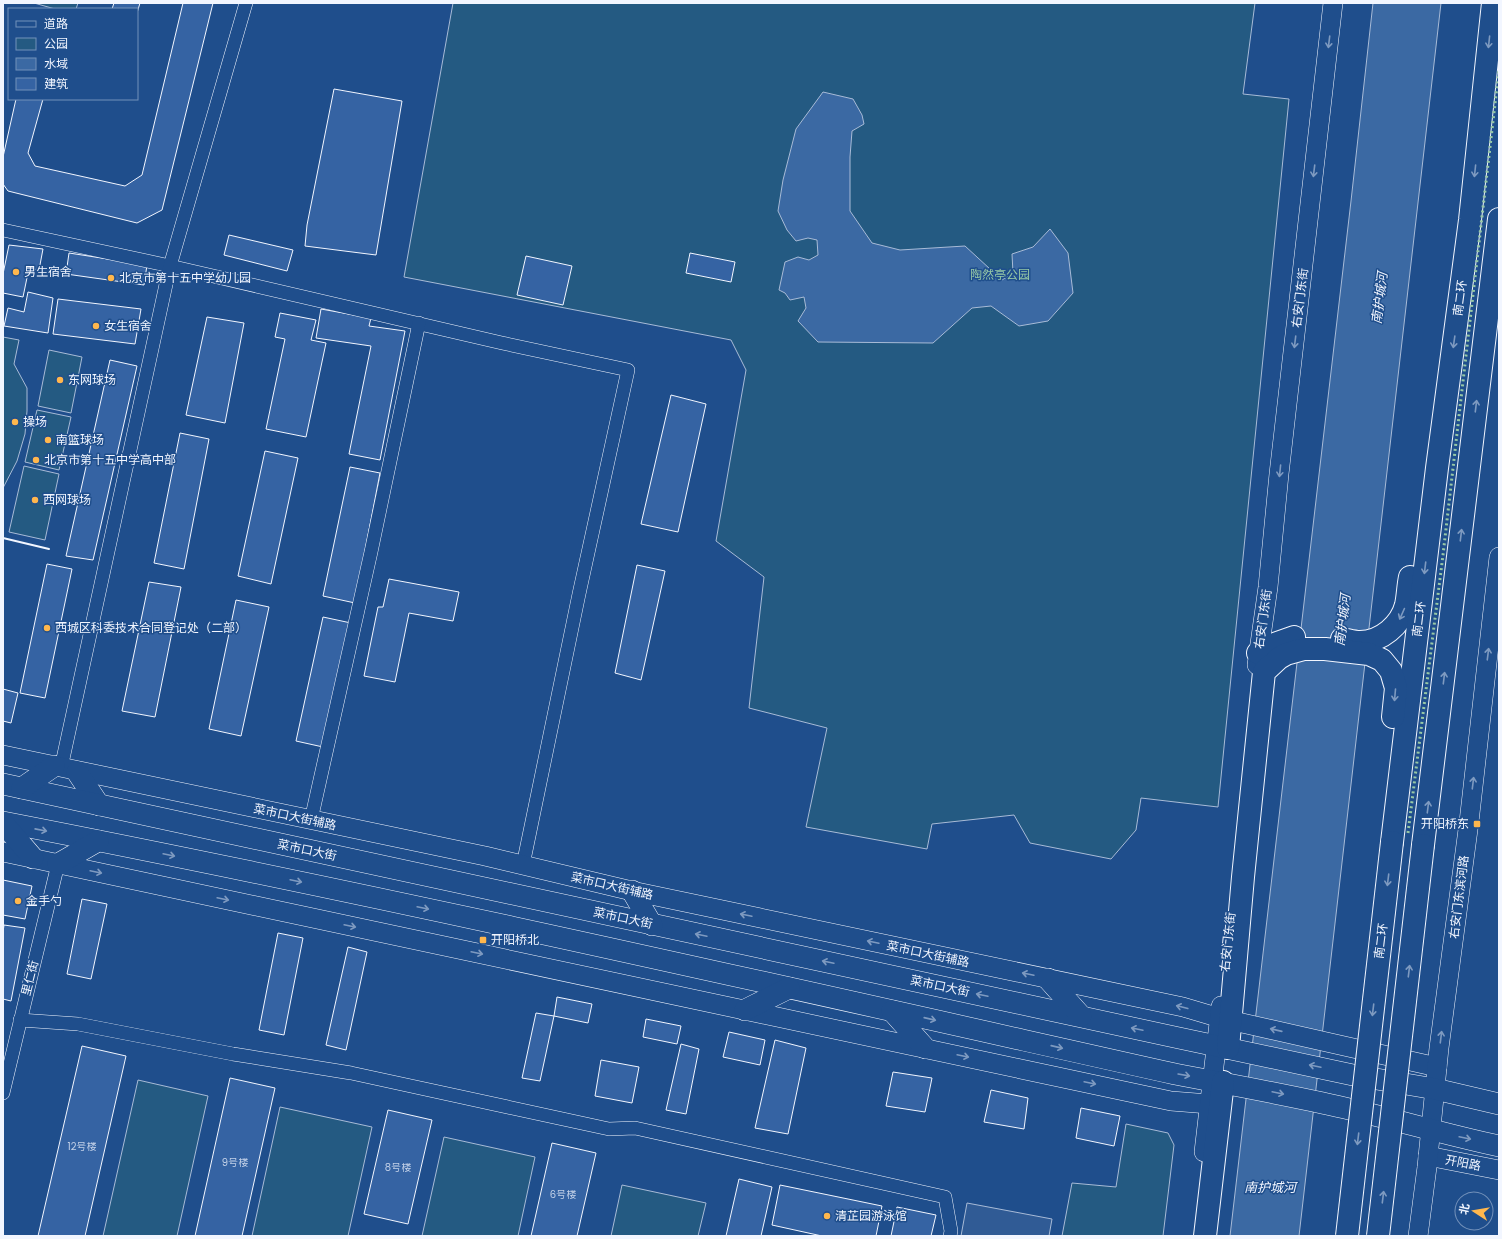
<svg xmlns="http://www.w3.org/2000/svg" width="1502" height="1239" font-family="Poppins,'Noto Sans SC',sans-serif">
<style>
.green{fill:#245a82;stroke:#a8bbd7}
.parking{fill:#305b95;stroke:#a8bbd7}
.water{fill:#3b69a3;stroke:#a8bbd7}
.building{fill:#3563a3;stroke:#f2f6ff}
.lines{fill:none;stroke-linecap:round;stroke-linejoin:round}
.street-casing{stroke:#f2f6ff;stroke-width:14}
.secondary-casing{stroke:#f2f6ff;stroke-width:20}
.primary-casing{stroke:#f2f6ff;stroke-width:22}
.highway-casing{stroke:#f2f6ff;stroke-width:24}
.street{stroke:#1f4e8c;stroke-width:13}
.secondary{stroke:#1f4e8c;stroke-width:19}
.primary{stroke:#1f4e8c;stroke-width:21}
.highway{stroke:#1f4e8c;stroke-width:22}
.highway-bridge-casing{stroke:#f2f6ff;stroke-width:24;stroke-linecap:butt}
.highway-bridge{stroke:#1f4e8c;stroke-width:22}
.hedge{stroke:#97c8a6;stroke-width:3;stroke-dasharray:2 3;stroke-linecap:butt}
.wall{stroke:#f2f6ff;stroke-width:2}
.oneway{stroke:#7e9ac0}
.poi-dot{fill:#ffb74d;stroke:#1f4e8c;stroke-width:1.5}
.labels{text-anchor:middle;stroke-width:3;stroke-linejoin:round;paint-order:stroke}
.number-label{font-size:10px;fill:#c3d1e8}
.poi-label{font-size:12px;fill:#f2f6ff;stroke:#1f4e8c;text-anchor:start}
.park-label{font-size:12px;fill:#97c8a6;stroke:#1f4e8c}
.street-label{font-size:12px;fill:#f2f6ff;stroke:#1f4e8c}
.water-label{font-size:13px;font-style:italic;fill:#f2f6ff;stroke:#1f4e8c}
</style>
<rect width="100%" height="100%" fill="#1f4e8c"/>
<g class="green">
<path d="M34,3H78L76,9H55Z"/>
<path d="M453,3H1255L1243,94L1289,99L1218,807L1141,798L1136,830L1111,859L1030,843L1014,815L932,824L927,849L806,827L827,728L749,708L764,577L716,541L746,370L731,340L404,277Z"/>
<path d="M3,337L19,340L14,364L27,388V411L25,434L17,461L3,488Z"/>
<path d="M49,350L82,357L71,413L38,406Z"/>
<path d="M37,410L71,417L59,470L25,462Z"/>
<path d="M24,466L59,474L45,540L9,532Z"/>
<path d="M138,1080L208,1096L177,1236H103Z"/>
<path d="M280,1107L372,1127L348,1236H252Z"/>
<path d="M1126,1124L1168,1133L1174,1145L1163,1236H1062L1072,1183L1116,1187Z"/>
<path d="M444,1137L535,1157L518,1236H422Z"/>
<path d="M622,1185L706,1203L698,1236H611Z"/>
</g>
<path class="parking" d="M967,1203L1052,1219L1049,1236H961Z"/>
<g class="water">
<path d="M1373,3H1441L1299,1236H1230L1351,201Z"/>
<path d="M823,92L853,99L862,115L864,124L852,131L850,157V211L872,243L900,250L965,246L1002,280L1013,273L1012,254L1033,247L1050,229L1068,253L1073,293L1048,321L1019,326L991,306L972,308L933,343L818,342L798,321L806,308L804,297L790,300L785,293L779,290L785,262L798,257L809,260L818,255L817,240L808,238L796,241L787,230L778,211L783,180L796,129Z"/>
</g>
<g class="building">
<path d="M114,3H140L137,13V9H112Z"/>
<path d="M183,3H213L162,210L137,223L8,191L3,184V157L16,99H43L28,153L35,166L125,186L142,175Z"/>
<path d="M334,89L402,101L376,255L305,246L307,225Z"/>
<path d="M229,235L293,250L287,271L224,255Z"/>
<path d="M9,245L43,249L39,270L29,268L23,297L3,293V274Z"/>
<path d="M69,253L147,265L144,285L66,274Z"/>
<path d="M690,253L735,262L731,282L686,273Z"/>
<path d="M526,256L572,266L563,305L517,295Z"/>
<path d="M28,292L53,298L48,333L4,326L8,308L24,312Z"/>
<path d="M58,299L141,309L135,344L53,334Z"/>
<path d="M321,309L371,318L369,326L405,331L380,460L349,454L371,346L316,338Z"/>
<path d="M280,313L316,320L311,340L326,343L306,437L266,429L285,339L275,337Z"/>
<path d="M207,317L244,323L225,423L186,415Z"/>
<path d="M110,360L137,366L93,560L66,556Z"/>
<path d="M671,395L706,404L678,532L641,524Z"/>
<path d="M180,433L209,439L184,569L154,563Z"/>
<path d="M265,451L298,458L271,584L238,576Z"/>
<path d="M350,467L380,473L355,603L323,596Z"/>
<path d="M47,564L72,569L45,698L20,693Z"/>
<path d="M637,565L665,571L641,680L615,673Z"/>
<path d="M389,579L459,592L453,621L409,613L395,682L364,676L378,607H383Z"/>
<path d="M149,582L181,587L155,717L122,711Z"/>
<path d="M236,600L269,607L241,736L209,729Z"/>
<path d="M323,617L351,623L323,747L296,741Z"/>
<path d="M3,689L18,693L11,723L3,721Z"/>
<path d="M3,880L32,886L25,919L3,915Z"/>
<path d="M82,899L107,904L91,979L67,974Z"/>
<path d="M4,925L25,928L11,1001L3,999V932Z"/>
<path d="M278,933L303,938L284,1035L259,1030Z"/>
<path d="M348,947L367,952L346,1050L326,1045Z"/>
<path d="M557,997L592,1004L588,1023L554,1016Z"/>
<path d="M536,1013L554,1016L540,1081L522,1078Z"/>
<path d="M646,1019L681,1026L677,1044L643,1037Z"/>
<path d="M729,1032L765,1040L760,1065L723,1057Z"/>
<path d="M775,1040L806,1048L788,1134L755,1128Z"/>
<path d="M681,1044L699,1049L686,1114L666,1110Z"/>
<path d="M82,1046L126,1056L85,1236H38Z"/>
<path d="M601,1060L639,1067L632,1103L595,1096Z"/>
<path d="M893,1072L932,1078L925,1112L886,1106Z"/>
<path d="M230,1078L275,1088L242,1236H195Z"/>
<path d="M991,1090L1028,1098L1024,1129L984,1122Z"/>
<path d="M1081,1108L1120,1116L1114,1146L1076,1138Z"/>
<path d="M388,1110L432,1120L408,1224L364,1214Z"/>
<path d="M552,1143L596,1153L577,1236H531Z"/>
<path d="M739,1179L772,1187L761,1236H726Z"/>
<path d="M780,1185L882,1206L876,1236H822L772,1225Z"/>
<path d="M897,1207L936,1215L931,1236H891Z"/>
</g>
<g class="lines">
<g class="street-casing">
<g id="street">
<path d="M3,230L170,266L502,343L628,370L579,594L523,865"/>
<path d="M61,768L170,266L246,3"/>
<path d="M311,820L371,552L419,323"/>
<path d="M20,1020L78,1024L233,1054L351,1073L609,1129L635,1128L945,1197L951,1231L950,1236"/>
<path d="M3,1093L58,864"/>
</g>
</g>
<g class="secondary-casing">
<g id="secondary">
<path d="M1257,665L1268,587L1279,474L1333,3"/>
<path d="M3,755L485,856L632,891L1183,1007L1220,1018L1437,1067"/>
<path d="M3,852L1171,1101L1209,1104"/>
<path d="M1204,1152L1221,1006"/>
<path d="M1428,1156L1499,1170"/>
<path d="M1418,1236L1427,1167L1439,1048L1469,822L1499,557"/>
</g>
</g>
<g class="primary-casing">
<g id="primary">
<path d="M77,772L99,805"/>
<path d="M3,784L1179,1038L1353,1075L1435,1089L1499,1104"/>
<path d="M22,788L54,766"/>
<path d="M3,822C395,898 785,987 1175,1074C1232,1085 1289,1095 1345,1108C1397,1120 1447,1135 1499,1146"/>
<path d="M3,823L33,858"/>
<path d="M58,864L98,841"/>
<path d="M632,891L652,925"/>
<path d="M1048,979L1081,1016"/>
<path d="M745,1010L789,988"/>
<path d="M892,1011L925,1048"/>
</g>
</g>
<g class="highway-casing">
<g id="highway">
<path d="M1342,639C1348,640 1354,642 1360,642C1381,642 1401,625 1406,605C1408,596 1408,586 1410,577"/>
<path d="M1258,653L1277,643L1294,637"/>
<path d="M1392,842L1437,468L1470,220L1493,3"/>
<path d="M1423,845L1499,219"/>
<path d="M1228,1048L1243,877L1264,672L1279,658L1286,654L1304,649H1325L1369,654L1382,660L1391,671L1396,688L1393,717"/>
<path d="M1205,1236L1223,1082"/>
</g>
</g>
<use href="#street" class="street"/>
<use href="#secondary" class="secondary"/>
<use href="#primary" class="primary"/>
<use href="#highway" class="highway"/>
<g class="highway-bridge-casing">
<g id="highway-bridge">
<path d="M1347,1236L1392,842"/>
<path d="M1378,1236L1423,845"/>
</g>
</g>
<use href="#highway-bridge" class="highway-bridge"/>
<path class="hedge" d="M1408,833L1443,555L1499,69"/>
<path class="wall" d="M3,538L49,549"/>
</g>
<defs><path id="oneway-shaft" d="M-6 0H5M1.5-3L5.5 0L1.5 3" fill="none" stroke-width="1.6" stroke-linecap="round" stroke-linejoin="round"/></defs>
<g class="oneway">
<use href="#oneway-shaft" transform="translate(1329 42) rotate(97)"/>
<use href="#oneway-shaft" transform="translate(1489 42) rotate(96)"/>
<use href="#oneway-shaft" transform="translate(1314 171) rotate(97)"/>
<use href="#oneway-shaft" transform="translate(1475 171) rotate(96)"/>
<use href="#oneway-shaft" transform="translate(1295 342) rotate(97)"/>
<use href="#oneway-shaft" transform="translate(1454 342) rotate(98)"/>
<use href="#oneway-shaft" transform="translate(1476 406) rotate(-83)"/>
<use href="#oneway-shaft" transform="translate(1280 471) rotate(96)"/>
<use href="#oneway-shaft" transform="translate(1461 535) rotate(-83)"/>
<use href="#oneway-shaft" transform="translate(1425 568) rotate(97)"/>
<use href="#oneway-shaft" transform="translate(1402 614) rotate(114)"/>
<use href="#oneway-shaft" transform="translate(1488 654) rotate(-83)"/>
<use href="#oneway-shaft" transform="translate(1444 678) rotate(-83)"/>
<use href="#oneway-shaft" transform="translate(1395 695) rotate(95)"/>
<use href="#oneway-shaft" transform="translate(1473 783) rotate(-83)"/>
<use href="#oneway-shaft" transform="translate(1428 807) rotate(-83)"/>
<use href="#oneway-shaft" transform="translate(41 830) rotate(11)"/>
<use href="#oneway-shaft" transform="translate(169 855) rotate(12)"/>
<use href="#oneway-shaft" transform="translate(96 872) rotate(12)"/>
<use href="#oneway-shaft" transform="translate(1388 880) rotate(97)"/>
<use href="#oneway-shaft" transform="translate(296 881) rotate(12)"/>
<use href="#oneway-shaft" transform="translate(223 899) rotate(12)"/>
<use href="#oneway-shaft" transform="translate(423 908) rotate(12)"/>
<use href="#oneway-shaft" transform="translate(746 915) rotate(-168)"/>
<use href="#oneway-shaft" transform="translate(350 926) rotate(12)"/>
<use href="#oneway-shaft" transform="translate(701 935) rotate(-168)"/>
<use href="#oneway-shaft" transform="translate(873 942) rotate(-168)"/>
<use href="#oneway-shaft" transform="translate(477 953) rotate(12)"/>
<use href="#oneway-shaft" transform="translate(828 962) rotate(-168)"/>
<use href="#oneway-shaft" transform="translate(1409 971) rotate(-83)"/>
<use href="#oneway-shaft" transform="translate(1028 974) rotate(-168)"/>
<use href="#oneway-shaft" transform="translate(982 995) rotate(-168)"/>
<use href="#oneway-shaft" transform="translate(1182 1007) rotate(-166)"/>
<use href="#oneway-shaft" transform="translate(1373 1010) rotate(97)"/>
<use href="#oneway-shaft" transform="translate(930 1019) rotate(13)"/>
<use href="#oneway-shaft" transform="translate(1137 1029) rotate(-168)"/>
<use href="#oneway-shaft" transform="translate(1276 1030) rotate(-167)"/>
<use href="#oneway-shaft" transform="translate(1441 1037) rotate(-83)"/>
<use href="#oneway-shaft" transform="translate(1057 1047) rotate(13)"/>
<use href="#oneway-shaft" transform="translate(963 1056) rotate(12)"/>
<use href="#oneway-shaft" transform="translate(1315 1066) rotate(-168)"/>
<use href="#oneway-shaft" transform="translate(1184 1075) rotate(10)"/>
<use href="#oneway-shaft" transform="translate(1090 1083) rotate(12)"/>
<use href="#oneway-shaft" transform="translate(1278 1093) rotate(12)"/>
<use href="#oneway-shaft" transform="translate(1465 1138) rotate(12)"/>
<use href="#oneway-shaft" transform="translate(1358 1139) rotate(97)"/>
<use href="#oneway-shaft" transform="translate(1383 1197) rotate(-83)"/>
</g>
<g class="poi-dot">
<circle cx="16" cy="272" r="4"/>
<circle cx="111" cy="278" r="4"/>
<circle cx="96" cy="326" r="4"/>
<circle cx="60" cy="380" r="4"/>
<circle cx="15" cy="422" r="4"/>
<circle cx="48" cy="440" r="4"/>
<circle cx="36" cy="460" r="4"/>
<circle cx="35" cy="500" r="4"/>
<circle cx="47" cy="628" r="4"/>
<rect x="1473" y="820" width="8" height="8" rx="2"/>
<circle cx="18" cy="901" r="4"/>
<rect x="479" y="936" width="8" height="8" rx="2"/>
<circle cx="827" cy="1216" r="4"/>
</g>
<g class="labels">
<g class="number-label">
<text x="82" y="1150">12号楼</text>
<text x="235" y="1166">9号楼</text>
<text x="398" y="1171">8号楼</text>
<text x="563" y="1198">6号楼</text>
</g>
<g class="poi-label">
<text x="24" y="276">男生宿舍</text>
<text x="119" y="282">北京市第十五中学幼儿园</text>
<text x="104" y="330">女生宿舍</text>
<text x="68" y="384">东网球场</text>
<text x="23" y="426">操场</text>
<text x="56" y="444">南篮球场</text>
<text x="44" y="464">北京市第十五中学高中部</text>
<text x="43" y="504">西网球场</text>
<text x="55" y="632">西城区科委技术合同登记处（二部）</text>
<text x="1469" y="828" text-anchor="end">开阳桥东</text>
<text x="26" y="905">金手勺</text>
<text x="491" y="944">开阳桥北</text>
<text x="835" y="1220">清芷园游泳馆</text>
</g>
<g class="park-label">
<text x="1000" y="279">陶然亭公园</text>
</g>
<g class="street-label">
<text transform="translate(1300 298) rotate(-83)" y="4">右安门东街</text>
<text transform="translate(1460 298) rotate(-82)" y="4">南二环</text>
<text transform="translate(1263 619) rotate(-82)" y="4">右安门东街</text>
<text transform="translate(1419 619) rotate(-83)" y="4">南二环</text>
<text transform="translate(295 817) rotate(12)" y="4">菜市口大街辅路</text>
<text transform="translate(307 850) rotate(12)" y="4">菜市口大街</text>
<text transform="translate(612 886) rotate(13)" y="4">菜市口大街辅路</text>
<text transform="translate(1459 897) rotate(-83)" y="4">右安门东滨河路</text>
<text transform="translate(623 918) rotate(12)" y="4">菜市口大街</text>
<text transform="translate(1381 941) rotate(-83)" y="4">南二环</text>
<text transform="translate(1228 942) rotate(-84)" y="4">右安门东街</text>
<text transform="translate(928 954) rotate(12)" y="4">菜市口大街辅路</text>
<text transform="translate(30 978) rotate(-76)" y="4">里仁街</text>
<text transform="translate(940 986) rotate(12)" y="4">菜市口大街</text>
<text transform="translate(1463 1163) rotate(11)" y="4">开阳路</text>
</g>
<g class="water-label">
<text transform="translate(1379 298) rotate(-83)" y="5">南护城河</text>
<text transform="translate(1342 620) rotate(-83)" y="5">南护城河</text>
<text x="1270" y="1192">南护城河</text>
</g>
</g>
<rect width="1502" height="1239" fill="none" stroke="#f2f6ff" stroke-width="8"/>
<rect x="8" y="8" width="130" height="92" fill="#1f4e8c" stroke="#7391ba"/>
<rect x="16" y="21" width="20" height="6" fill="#1f4e8c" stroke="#7391ba"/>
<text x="44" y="28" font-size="12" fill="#f2f6ff">道路</text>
<rect x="16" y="38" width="20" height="12" fill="#245a82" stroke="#7391ba"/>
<text x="44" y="48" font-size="12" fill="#f2f6ff">公园</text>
<rect x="16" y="58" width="20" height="12" fill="#3b69a3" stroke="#7391ba"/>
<text x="44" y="68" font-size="12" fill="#f2f6ff">水域</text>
<rect x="16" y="78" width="20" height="12" fill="#3563a3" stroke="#7391ba"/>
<text x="44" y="88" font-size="12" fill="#f2f6ff">建筑</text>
<g transform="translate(1474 1211) rotate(282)"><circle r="19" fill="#1f4e8c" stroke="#7391ba"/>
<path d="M0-3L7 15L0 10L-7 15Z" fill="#ffb74d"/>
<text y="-6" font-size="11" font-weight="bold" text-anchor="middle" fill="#f2f6ff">北</text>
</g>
</svg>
